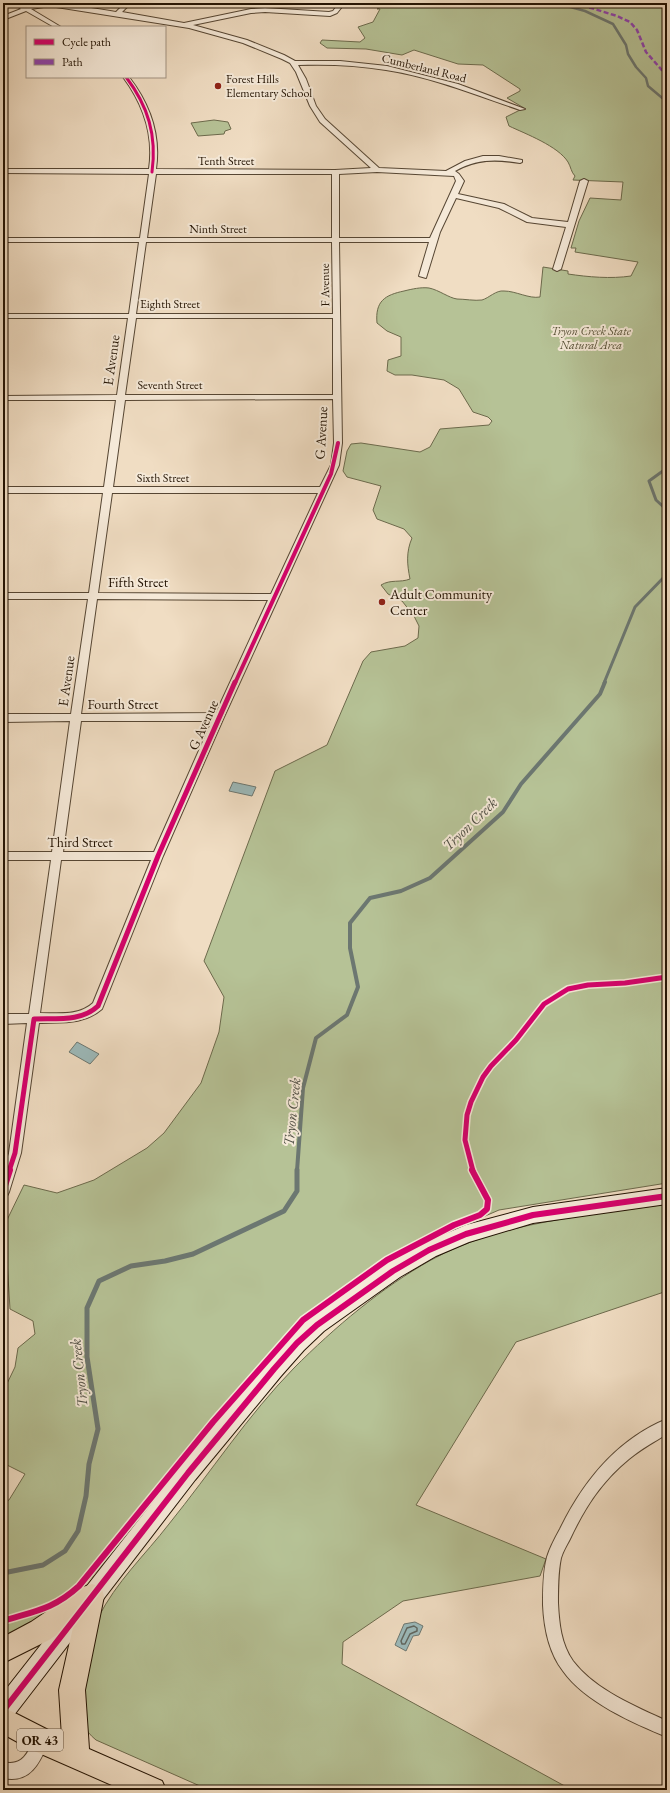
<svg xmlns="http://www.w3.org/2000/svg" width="670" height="1793" font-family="'EB Garamond',serif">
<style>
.green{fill:#b6c296;stroke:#6c6a4c}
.water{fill:#9cbabb;stroke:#6c7771}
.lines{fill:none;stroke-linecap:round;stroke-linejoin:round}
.shore{stroke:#60665f;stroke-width:1.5}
.stream-far3{stroke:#6c7771;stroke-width:2.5}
.stream-far2{stroke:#6c7771;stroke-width:3}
.stream-far1{stroke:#6c7771;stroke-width:4}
.stream{stroke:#6c7771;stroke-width:5}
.minor-casing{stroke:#564633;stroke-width:2}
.secondary-casing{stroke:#231303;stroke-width:2}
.primary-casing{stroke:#231303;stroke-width:2}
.minor{fill:#f5e9d8;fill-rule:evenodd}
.secondary{fill:#f5e9d8;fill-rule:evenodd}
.primary{fill:#f0ddc3;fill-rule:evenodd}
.rail-casing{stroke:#231303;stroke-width:5.5}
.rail{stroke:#f5e9d8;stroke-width:4;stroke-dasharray:12;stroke-linecap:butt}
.quiet{stroke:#8e44ad;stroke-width:2.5;stroke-dasharray:5 2.5;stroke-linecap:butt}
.cycleway-far3-casing{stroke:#f5e9d8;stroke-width:4.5}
.cycleway-far2-casing{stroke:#f5e9d8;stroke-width:6}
.cycleway-far1-casing{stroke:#f5e9d8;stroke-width:8}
.cycleway-casing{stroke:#f5e9d8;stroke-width:9}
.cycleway-far3{stroke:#d6006c;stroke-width:3}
.cycleway-far2{stroke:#d6006c;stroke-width:4}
.cycleway-far1{stroke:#d6006c;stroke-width:5}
.cycleway{stroke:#d6006c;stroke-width:6}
.poi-dot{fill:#8f2418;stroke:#f5e9d8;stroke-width:1.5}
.labels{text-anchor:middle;stroke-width:4;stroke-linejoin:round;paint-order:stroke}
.far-street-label{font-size:12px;fill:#231303;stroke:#f5e9d8}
.far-poi-label{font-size:12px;fill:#231303;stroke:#f5e9d8;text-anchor:start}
.far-park-label{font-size:12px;font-style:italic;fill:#565036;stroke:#f5e9d8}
.shield{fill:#f5e9d8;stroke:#625343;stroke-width:1}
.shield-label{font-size:13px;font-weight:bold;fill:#231303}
.street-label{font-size:14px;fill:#231303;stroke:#f5e9d8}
.poi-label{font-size:14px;fill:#231303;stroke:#f5e9d8;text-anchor:start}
.water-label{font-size:15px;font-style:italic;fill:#4d4d43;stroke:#f5e9d8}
</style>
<rect width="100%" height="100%" fill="#f0ddc3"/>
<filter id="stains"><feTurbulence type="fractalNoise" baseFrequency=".005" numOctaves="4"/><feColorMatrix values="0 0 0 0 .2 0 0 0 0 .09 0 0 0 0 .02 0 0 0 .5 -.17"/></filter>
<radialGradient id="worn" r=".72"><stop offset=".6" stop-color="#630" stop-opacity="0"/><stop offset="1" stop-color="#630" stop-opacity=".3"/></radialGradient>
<g class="green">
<path d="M388,3H667V1183L499,1210L432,1239L368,1277L316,1315L89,1580L60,1606L3,1641V1503L9,1500L25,1474L3,1463V1392L15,1367L18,1348L35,1334L33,1321L10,1309L6,1244H4L7,1220L24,1185L57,1193L94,1180L147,1148L164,1133L201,1083L219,1032L224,997L204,961L275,771L327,745L363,661L371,652L405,646L418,638L419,626L414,616L402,601L388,594L381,585C391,579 400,583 410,579C407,564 406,552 412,538L404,529L377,519L373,510L381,486L347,477L343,471L347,451L351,444L361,443L420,452L430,447L440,429L489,425L492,421L488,417L473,412L459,389L444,380L412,375H395L387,371L388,360L401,356V337L387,331L377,323C375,301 385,295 404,291C412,289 421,287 429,288C439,290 449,298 457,299C464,299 475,301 482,300C489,298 496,290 504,291C516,291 529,299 540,297L543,267L568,271V274C588,277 611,279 631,276L638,262L575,252L576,248H571L579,221L590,198L621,200L623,182L573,180L575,176C571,172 571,167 568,162C558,146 526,134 509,126L506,117L524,108L507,98L520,91V89L483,65L458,64L414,50L402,55L366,49L327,48L320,43L322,40L360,42L365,38L358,27L373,22L380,9H377Z"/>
<path d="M214,120L228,122L231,129L225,131L224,134L198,136L191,123Z"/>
<path d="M667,1204V1291L516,1342L416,1505L546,1559L540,1576L403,1601L343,1642L342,1664L572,1790H209L96,1740C85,1731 80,1721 78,1707C77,1700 95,1625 98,1618C116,1582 145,1555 169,1524C211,1472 248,1415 294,1368C335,1327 381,1288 431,1260C502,1221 588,1216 667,1204Z"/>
</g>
<g class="water">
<path d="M233,782L256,787L252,796L229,791Z"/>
<path d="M77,1042L99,1054L90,1064L69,1052Z"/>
<path d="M415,1622L423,1626L419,1635L413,1636L406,1651L395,1645L404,1624Z"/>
</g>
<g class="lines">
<path class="shore" d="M414,1626L417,1628V1631L410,1634L405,1644H402L401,1641L407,1628Z"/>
<path class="stream-far3" d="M556,3L585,11L613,24L626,45L628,54L636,67L646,78L648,86L667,102"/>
<g class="stream-far2">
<path d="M667,468L649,481L656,500L667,510"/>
<path d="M604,683L635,607L667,574"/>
</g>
<path class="stream-far1" d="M297,1171L303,1088L316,1038L347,1015L358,987L350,948V923L370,898L401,891L430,878L503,812L521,784L600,694L605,682"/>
<path class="stream" d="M3,1573L43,1565L65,1551L78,1531L86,1496L89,1464L98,1429L87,1357V1308L99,1281L131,1266L165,1261L193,1254L284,1211L297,1191V1170"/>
<g class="minor-casing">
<g id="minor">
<path d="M13,3H20L27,7C51,0 90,8 116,12L125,3H131L122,12L184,23L251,9L265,8L329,12L333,11L339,3H345L337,13L330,16L265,12L251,13L193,25L247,40L284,55L295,61H340L387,66L458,84L525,109L520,110C476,95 432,77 386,70C357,65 327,64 298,65L306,79L316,106L325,119L379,168L446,171L465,161L483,156H499L522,160V162L520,163C495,159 477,159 455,171L459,174L464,181L458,194L504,204L532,218L568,222L580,181L584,179L588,181L561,269L557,271L553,269L566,227L527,222L499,208L456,198L440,232L426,278L419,276L429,242H339L342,443L339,465L224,717L163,856L102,1009C84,1025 62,1022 39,1023L21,1153L9,1192L7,1196L3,1198V1172L9,1153L27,1023L3,1024V1014H29L51,860H3V852H52L70,721L3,722V714H71L88,599H3V593H89L103,493H3V487H104L116,400H3V396L117,395L128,318H3V314H129L139,242H3V238H140L149,174L3,173V153L6,155L7,169H149C154,135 143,104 123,77H129C150,104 161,135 156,169L335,170L371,168L320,122L310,106L296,72L290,63L282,59L243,43L189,28L50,6L31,9L61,27H54L26,11L3,20V16L21,9ZM377,172L454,176L456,181L430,238H339V174ZM156,174H332V238H147ZM146,242H332L333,314H136ZM136,318H333V395H125ZM333,399L334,443L331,465L320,487H113L125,400ZM112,493H318L271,594L98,593ZM97,599L268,600L216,713L81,714ZM81,721H212L154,852H63ZM61,860H151L93,1003C79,1016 59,1013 40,1013Z"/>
<path d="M667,1419V1434C654,1442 641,1449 629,1459C602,1481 585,1507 570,1539C567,1545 563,1551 561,1558C558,1572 558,1588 558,1603C559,1623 561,1644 573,1661C595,1690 635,1706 667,1721V1737C633,1723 585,1702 563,1671C549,1653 544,1628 543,1605C543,1589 543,1572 547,1557C550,1547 555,1538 560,1529C583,1482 616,1440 667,1419Z"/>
<path d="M41,1733L47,1735L49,1741C40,1762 31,1784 3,1778V1762C24,1767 29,1751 35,1735Z"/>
</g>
</g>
<g class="secondary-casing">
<path id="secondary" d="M667,1188V1204L533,1223L469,1242L436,1256L400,1277L324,1331L304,1350L281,1376L195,1480L11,1719L3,1722V1693L181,1466L267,1362L290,1336L310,1319L386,1265L422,1244L466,1225L533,1207Z"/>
</g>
<g class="primary-casing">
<path id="primary" d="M92,1584L101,1587L104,1596L85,1690L89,1749L162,1781L166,1790H123L32,1750L3,1734V1707L62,1737L59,1690L74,1623L49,1640L3,1663V1637L31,1622L83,1587Z"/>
</g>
<use href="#minor" class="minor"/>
<use href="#secondary" class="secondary"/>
<use href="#primary" class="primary"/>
<g class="rail-casing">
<path id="rail" d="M3,1787L9,1790"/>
</g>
<use href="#rail" class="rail"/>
<path class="quiet" d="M575,3L617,16L630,22L637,30L646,52L667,76"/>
<g class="cycleway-far3-casing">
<path id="cycleway-far3" d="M126,77C148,106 157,135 152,172"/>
</g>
<g class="cycleway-far2-casing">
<path id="cycleway-far2" d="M235,683L331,474L338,443"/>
</g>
<g class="cycleway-far1-casing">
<g id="cycleway-far1">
<path d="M9,1171L15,1153L34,1019C56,1018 81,1022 98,1006L158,856L235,682"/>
<path d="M473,1171L465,1140L467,1115L471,1102L483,1077L491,1066L516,1040L544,1004L568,989L588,985L625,983L667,977"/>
</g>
</g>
<g class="cycleway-casing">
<g id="cycleway">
<path d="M3,1192L10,1170"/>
<path d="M3,1621C35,1611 54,1609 79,1586L213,1422L303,1320L387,1260L454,1225L480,1215L487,1209L488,1200L472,1170"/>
<path d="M3,1711L188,1473L274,1369L297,1343L317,1325L393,1271L429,1250L466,1234L533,1215L667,1196"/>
</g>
</g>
<use href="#cycleway-far3" class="cycleway-far3"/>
<use href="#cycleway-far2" class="cycleway-far2"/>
<use href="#cycleway-far1" class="cycleway-far1"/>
<use href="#cycleway" class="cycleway"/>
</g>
<g class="poi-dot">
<circle cx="218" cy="86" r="4"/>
<circle cx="382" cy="602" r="4"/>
</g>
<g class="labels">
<g class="far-street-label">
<text transform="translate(424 68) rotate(14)" y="4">Cumberland Road</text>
<text x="226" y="165">Tenth Street</text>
<text x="218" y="233">Ninth Street</text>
<text transform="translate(325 285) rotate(-91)" y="4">F Avenue</text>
<text x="170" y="308">Eighth Street</text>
<text x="170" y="389">Seventh Street</text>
<text x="163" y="482">Sixth Street</text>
</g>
<g class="far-poi-label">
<text x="226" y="83">Forest Hills<tspan x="226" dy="14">Elementary School</tspan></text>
</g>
<g class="far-park-label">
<text x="591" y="335">Tryon Creek State<tspan x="591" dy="14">Natural Area</tspan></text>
</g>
<rect class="shield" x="17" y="1729" width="46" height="22" rx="3"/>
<g class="shield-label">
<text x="40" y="1745">OR 43</text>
</g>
<g class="street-label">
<text transform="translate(111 360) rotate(-82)" y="5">E Avenue</text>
<text transform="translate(321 433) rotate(-87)" y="5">G Avenue</text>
<text x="138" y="587">Fifth Street</text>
<text transform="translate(66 681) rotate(-82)" y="5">E Avenue</text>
<text x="123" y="709">Fourth Street</text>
<text transform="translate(203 725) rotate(-66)" y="5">G Avenue</text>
<text x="80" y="847">Third Street</text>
</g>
<g class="poi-label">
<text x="390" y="599">Adult Community<tspan x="390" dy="16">Center</tspan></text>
</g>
<g class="water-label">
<text transform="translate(470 824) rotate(-44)" y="5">Tryon Creek</text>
<text transform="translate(292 1112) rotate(-84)" y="5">Tryon Creek</text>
<text transform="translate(79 1373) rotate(-96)" y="5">Tryon Creek</text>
</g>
</g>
<rect width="670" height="1793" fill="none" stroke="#f0ddc3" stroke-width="16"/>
<rect x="4" y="4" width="662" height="1785" fill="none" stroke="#231303" stroke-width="2"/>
<rect x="8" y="8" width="654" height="1777" fill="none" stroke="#231303"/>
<rect x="26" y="26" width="140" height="52" fill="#f5e9d8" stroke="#a19383"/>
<rect x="34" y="39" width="20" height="6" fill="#d6006c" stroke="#a19383"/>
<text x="62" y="46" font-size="12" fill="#231303">Cycle path</text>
<rect x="34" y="59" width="20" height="6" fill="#8e44ad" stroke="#a19383"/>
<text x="62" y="66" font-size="12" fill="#231303">Path</text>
<rect width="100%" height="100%" filter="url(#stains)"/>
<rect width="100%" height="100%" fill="url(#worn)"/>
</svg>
